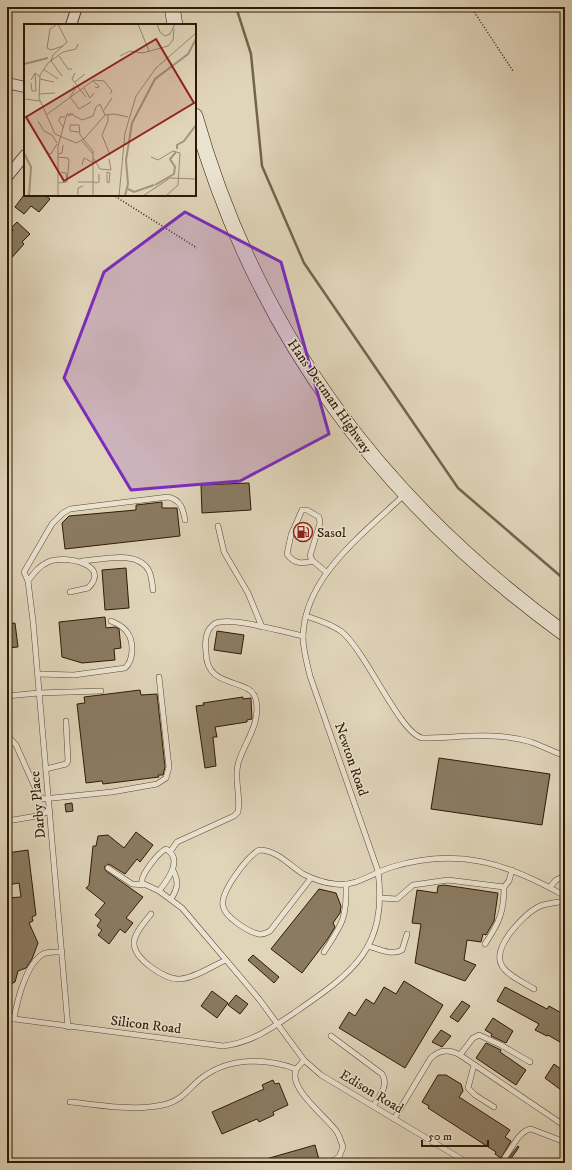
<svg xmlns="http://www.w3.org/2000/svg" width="572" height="1170" font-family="'IM FELL DW Pica',serif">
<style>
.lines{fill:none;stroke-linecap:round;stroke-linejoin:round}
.stream{stroke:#74644b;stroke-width:2.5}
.building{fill:#8b7b62;stroke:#2e1a03}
.lane-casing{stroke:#5a4830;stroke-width:6}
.street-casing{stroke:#5a4830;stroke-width:12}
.secondary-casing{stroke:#2e1a03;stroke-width:16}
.path{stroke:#2e1a03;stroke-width:1.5;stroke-dasharray:1 2;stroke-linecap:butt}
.lane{stroke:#ebe3d2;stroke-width:5}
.street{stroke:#ebe3d2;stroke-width:10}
.secondary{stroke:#ebe3d2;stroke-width:15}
.marked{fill:#7b2cbf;fill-opacity:0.2;stroke:#7b2cbf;stroke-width:3;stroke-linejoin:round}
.labels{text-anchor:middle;stroke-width:3;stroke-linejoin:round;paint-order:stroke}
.street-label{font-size:14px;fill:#2e1a03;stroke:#ebe3d2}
.poi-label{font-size:14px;fill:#2e1a03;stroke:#ebe3d2;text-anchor:start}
.inset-river{fill:none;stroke:#a3957b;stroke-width:2}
.inset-road{fill:none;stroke:#998a70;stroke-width:1}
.view{fill:#8f2418;fill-opacity:0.15;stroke:#8f2418;stroke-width:2}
.inset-edge{fill:none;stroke:#2e1a03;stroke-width:2}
</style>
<rect width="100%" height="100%" fill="#e0d4b9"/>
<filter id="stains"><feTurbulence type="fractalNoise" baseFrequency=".005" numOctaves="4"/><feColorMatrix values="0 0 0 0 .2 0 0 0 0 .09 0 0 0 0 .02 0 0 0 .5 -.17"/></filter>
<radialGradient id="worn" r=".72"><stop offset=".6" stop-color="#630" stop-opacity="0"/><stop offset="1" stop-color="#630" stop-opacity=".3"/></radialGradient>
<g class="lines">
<path class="stream" d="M236,7L251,54L262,166L304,263L458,488L565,580"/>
</g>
<g class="building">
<path d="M24,195H45L50,199L39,212L31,206L24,214L15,207Z"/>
<path d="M17,222L30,234L22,242L24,244L7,263V236L13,230L11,228Z"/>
<path d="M249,483L251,510L202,513L201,485Z"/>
<path d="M162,502V508H177L180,536L65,549L62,523L69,516L136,510V505Z"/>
<path d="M126,568L129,608L105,610L102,570Z"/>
<path d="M105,617L106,628L115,627L119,629L121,648L114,649L115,660L82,663L62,657L59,622Z"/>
<path d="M15,623L18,647L7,648V624Z"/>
<path d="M217,631L244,635L241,654L214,650Z"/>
<path d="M140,690L141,695L157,694L165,767L163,775H158L159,777L103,784L102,781L86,783L77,704L85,703L84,697Z"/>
<path d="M243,697V699L251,698V700L252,719L247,720V722L215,727L217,737H213L216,766L205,768L196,706L204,705L203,703Z"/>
<path d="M439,758L550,774L542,825L431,809Z"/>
<path d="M72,803L73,811L66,812L65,804Z"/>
<path d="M136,832L153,845L140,862L137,859L125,874L109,864L104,867L106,871L143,897L126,918L133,923L125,933L120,929L109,944L98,935L102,930L97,926L101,920L95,915L105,903L86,888L89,885L93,846H96L98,836L108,835L124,848Z"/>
<path d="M28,850L36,915L32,917L33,921L29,923L38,943L32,959L26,968L18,971L15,982L7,986V898L21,897L19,883L7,885V853Z"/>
<path d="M444,885L498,893L494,921L486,935L483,934L481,942L467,940L464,960L476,965L465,981L415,963L421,924L412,923L417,890L437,893L438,886Z"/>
<path d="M319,889L336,893L341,906L340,913L333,923L335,927L327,940L302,973L271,949Z"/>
<path d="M253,955L279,977L274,983L248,960Z"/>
<path d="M404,981L443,1005L405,1068L339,1028L349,1012L355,1016L366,999L374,1004L384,987L396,994Z"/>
<path d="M505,987L547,1009L549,1006L565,1015V1045L548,1035L547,1036L535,1030L539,1024L497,1001Z"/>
<path d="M212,991L228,1003L217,1018L201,1006Z"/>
<path d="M236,995L248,1004L240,1014L228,1005Z"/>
<path d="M462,1001L470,1006L458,1022L450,1017Z"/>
<path d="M493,1018L513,1031L506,1043L491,1036L492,1034L485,1030Z"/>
<path d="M441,1030L451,1036L442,1047L432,1042Z"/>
<path d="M486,1043L501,1050L500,1052L526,1070L516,1085L476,1058Z"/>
<path d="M554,1064L565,1072V1093L545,1078Z"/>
<path d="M438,1075H446L461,1084L463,1091L459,1097L510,1130L505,1137L511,1141L501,1158L495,1154L496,1152L428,1108L429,1106L422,1102Z"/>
<path d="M273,1080L275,1084L279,1083L288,1105L273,1112L274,1115L259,1122L257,1119L222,1134L212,1112L264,1089L262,1085Z"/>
<path d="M315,1145L320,1163H259V1161Z"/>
<path d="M518,1146L519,1147L508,1163L505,1161L508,1159Z"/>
</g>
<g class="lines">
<g class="lane-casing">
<g id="lane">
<path d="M218,526L224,552L248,593L262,627"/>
<path d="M82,561C101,560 138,549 149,571C152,577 152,584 153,590"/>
<path d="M313,561C302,564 294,564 287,554L291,535L302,510H307L319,517L320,523L310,556L313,561L326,572"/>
<path d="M28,581C34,573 39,566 48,562C65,554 112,565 88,588L70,592"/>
<path d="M306,616C318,620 332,624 342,632C367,653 399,732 422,738C458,738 496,731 531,742C542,746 554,752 565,756"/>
<path d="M38,674L74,675L125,668C134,660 134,641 127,632C123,626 116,623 111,621"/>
<path d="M7,696L39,693L101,691"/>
<path d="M7,735L16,745L38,794L43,799L112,792L157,784L166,778L169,767L159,677"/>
<path d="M46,769L66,764L68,761L66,721"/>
<path d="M7,821L37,816L50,811"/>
<path d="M170,852L177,842L234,816L238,812C241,796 234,780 238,764C244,742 261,725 256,700C251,676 206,691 206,652C205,645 205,638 208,631C210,628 213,624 216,623C233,617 284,632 303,636"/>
<path d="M108,868L132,884L144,885"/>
<path d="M311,878L270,931C266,933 263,935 259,934C248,932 225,917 223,906C220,892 247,857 259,850C277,850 289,865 303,874C313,879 324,883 335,884C356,887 372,873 392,867C458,847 507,863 565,896"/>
<path d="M550,887L556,880L565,876"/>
<path d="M159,891C167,881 184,859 166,849C159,852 140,875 142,883L159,891L182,908L259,999L304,1060L321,1075L468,1163"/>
<path d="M380,898L397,899L413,885L448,880L504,887L509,881L512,870"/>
<path d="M171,899C178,888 179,882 173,870"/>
<path d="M151,914C145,922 134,933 134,943C134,959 165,980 180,979C195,978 212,966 226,960"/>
<path d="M485,944C499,923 504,912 504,887"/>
<path d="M368,946C379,949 391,956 402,950L407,934"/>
<path d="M324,952C342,924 347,919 346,884"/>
<path d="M534,989C525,983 508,976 502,966C491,948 523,915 538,907C546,903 556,903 565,901"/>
<path d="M7,1018L223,1046C251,1043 272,1028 294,1013C352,973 388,949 378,871L310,676C307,663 303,650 303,637C304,576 365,533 405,494"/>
<path d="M14,1019C17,1001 26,964 43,954C49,951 56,952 62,952"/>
<path d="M68,1027L33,621L28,581L24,572L52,524L63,513L70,509L168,497C181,500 183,509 185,520"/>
<path d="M331,1036L382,1074C389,1085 380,1096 373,1106"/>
<path d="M460,1055L473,1038L479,1035L501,1045L530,1062"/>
<path d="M304,1060C302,1063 298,1066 296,1070C288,1089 328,1118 337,1132C340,1137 341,1142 343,1147L339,1157L329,1163"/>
<path d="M474,1065L468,1088L475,1095L494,1107"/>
<path d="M70,1102C102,1105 136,1112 167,1104C184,1099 190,1086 203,1077C230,1057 267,1058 296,1069"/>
<path d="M394,1119L430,1059C439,1049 449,1049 460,1055L565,1126"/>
<path d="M505,1157C512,1148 520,1130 531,1129L565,1142"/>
</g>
</g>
<g class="street-casing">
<g id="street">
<path d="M71,25L77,7"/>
<path d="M7,83L25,87"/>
<path d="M7,177L25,155"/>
</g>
</g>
<g class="secondary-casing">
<g id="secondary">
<path d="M172,7L175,25"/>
<path d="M195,116C257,335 382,501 565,634"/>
</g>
</g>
<g class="path">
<path d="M471,7L513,71"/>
<path d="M113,195L197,248"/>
</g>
<use href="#lane" class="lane"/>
<use href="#street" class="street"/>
<use href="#secondary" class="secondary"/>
</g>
<path class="marked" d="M185,212L281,262L329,434L240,481L131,490L64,378L104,272Z"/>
<defs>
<g id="fuel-ring" transform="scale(1)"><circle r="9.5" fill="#ebe3d2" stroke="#8f2418" stroke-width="1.5"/><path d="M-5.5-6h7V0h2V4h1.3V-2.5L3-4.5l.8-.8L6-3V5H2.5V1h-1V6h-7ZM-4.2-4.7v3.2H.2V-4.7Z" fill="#8f2418"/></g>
</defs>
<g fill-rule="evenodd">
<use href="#fuel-ring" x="303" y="532"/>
</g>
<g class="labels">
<g class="street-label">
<text transform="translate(330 396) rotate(55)" y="5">Hans Dettman Highway</text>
<text transform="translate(352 759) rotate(71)" y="5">Newton Road</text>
<text transform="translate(37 805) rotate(-95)" y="5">Darby Place</text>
<text transform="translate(146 1024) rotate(7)" y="5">Silicon Road</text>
<text transform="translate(372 1091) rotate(31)" y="5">Edison Road</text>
</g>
<g class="poi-label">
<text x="317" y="537">Sasol</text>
</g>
</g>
<g transform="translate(24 24)">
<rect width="172" height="172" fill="#e0d4b9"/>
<path class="inset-river" d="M0,40L24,34M153,125V121L160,117L172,101M0,129L7,143L5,172M131,161L150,150L151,143L146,135L152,128M104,165L110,168L130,161M101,172L104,160L102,136L108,99L131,55L164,30L172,15"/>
<path class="inset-road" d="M33,0L26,5L23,24L27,26L39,22M34,0L43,18L29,31L27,37L38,52M114,0L125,27M133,0L136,8L141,12L146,10L151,0M54,20L52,25L39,28L24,39L16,51L15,74L31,110L52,119L60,115L81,91L90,90L104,93M35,32L44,45H48M96,32L106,27L119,29L144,22L149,16L150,5M19,45L34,55M11,49L12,67M51,49L48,55L62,73M16,55L30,58M7,56L11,49L16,53M69,57L75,62L74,64L71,63M51,58L61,50M7,59L8,67H12M49,62L51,65L46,73L55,85L67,78M60,64L66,74L70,69M15,70L31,69M1,75L16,77M80,86L88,74M84,90V97L78,111L86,131M22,91L70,56L80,57L88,67L86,70M49,91L58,96L69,92L72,83L76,80L81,91M14,97L20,107L28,111L33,119M40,104L35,97L36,93H41M55,108L46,107V101H55L56,111L69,127V172M58,117L69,130M24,129L27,130L33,120M34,130L38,129L39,121M34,133L44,134L45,137L43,158L34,159M127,133L134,136L149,127L156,129L154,161L142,172M70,135L76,145L87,146L85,135M58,141L60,134L70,139M37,148L42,149L43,156M83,148L86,149L85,159L83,158ZM54,158H71M71,159L75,158V150M34,172V122L43,90H49L44,92M54,172V164L59,162M95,172L101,109L112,72L132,44L172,9M119,172L146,154L172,155"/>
<path class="view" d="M132,15L170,79L40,157L2,93Z"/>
<rect width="172" height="172" class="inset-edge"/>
</g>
<rect width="572" height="1170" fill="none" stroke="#e0d4b9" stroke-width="24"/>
<rect x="8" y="8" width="556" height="1154" fill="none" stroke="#2e1a03" stroke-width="2"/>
<rect x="12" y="12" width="548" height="1146" fill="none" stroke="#2e1a03"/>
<path d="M422 1140v6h66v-6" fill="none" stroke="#2e1a03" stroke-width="2"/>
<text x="428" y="1140" font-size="12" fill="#2e1a03" stroke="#ebe3d2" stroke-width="3" paint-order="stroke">50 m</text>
<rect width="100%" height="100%" filter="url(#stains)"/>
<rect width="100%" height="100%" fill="url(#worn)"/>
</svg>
